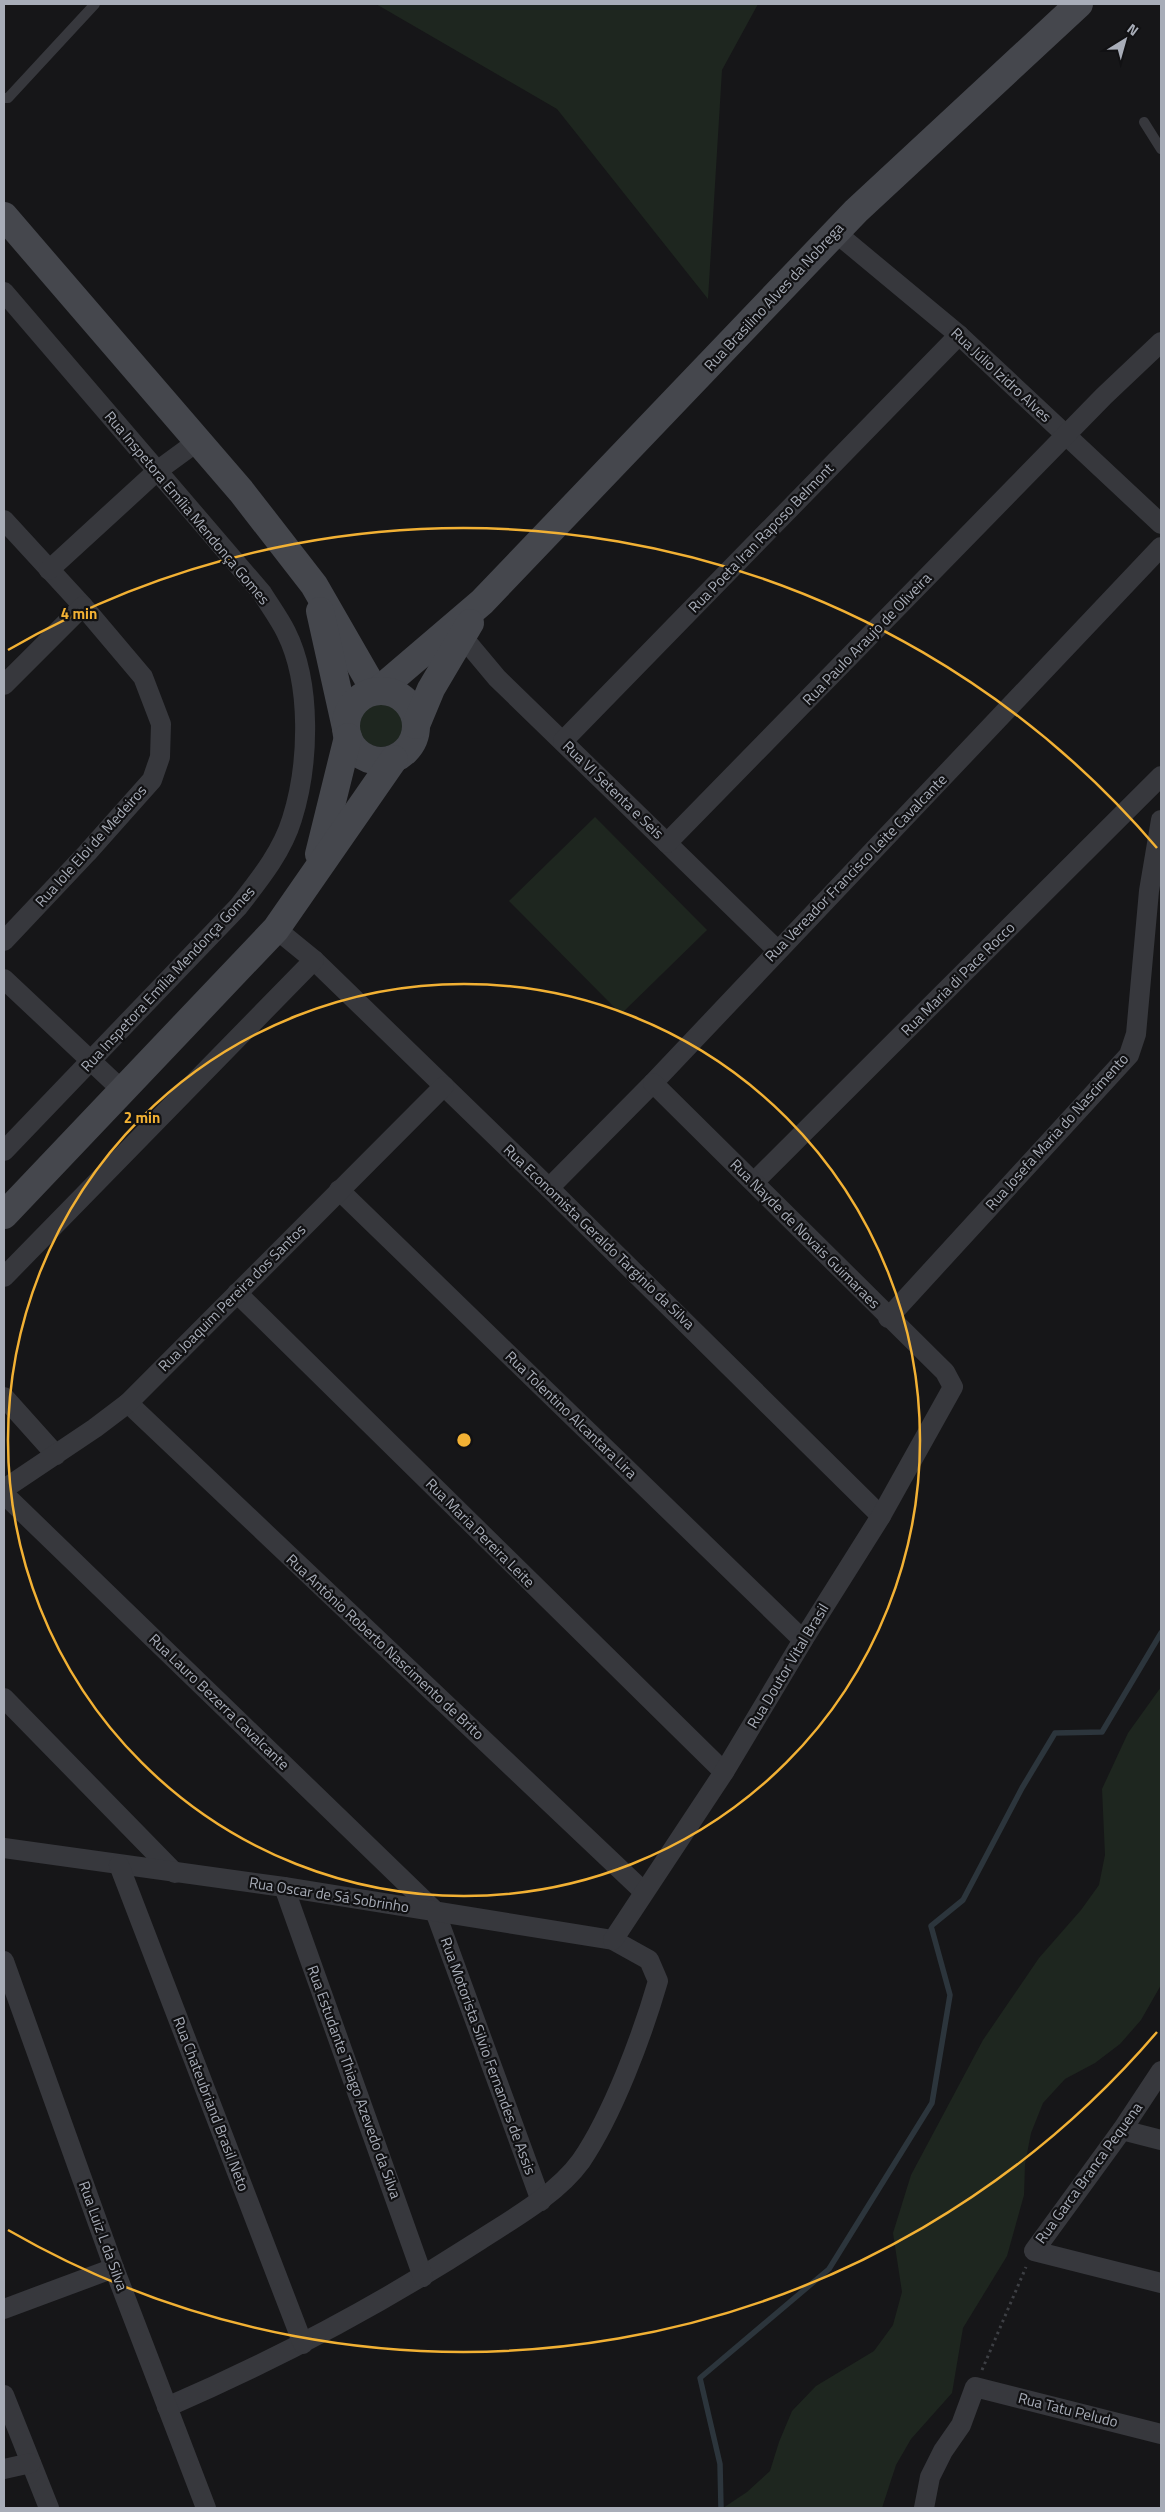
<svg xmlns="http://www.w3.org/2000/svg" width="1165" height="2512" font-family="'Titillium Web',sans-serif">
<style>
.green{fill:#1e261f}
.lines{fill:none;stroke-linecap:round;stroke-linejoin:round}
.stream{stroke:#2c353c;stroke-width:5.5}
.path{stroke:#3d3f44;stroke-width:3;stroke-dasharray:2.5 4;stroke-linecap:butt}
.service{stroke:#37383d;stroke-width:10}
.minor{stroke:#37383d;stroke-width:20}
.secondary{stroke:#45474d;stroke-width:28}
.ring{fill:none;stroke:#f2b134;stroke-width:2.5}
.labels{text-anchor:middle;stroke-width:4.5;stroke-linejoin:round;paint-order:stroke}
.street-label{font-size:15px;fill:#a8adb8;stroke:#111113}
.centre{fill:#f2b134;stroke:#111113;stroke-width:2.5}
.ring-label{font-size:15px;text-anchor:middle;font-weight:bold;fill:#f2b134;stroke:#111113;stroke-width:4.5;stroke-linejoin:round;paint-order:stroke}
</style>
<rect width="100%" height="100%" fill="#161618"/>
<g class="green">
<path d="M376,4H758L722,70L708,299L557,109Z"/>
<circle cx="381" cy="725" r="22"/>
<path d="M595,817L707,930L621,1014L509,901Z"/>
<path d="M1161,1687V1985L1141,2020L1120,2044L1095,2063L1065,2079L1043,2103L1031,2133L1025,2164L1024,2195L1007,2256L963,2328L952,2393L911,2439L896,2465L882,2508H723L747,2492L770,2471L779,2442L792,2411L816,2386L874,2351L893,2325L902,2292L893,2233L911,2175L983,2040L1039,1958L1081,1910L1099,1885L1105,1855L1102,1789L1128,1733Z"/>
</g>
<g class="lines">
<path class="stream" d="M721,2508L720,2464L700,2378L829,2269L932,2103L950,1995L931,1926L963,1900L1022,1788L1055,1733L1102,1732L1161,1633"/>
<path class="path" d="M982,2370L1026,2267"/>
<g class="service">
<path d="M4,98H8L95,4"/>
<path d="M1144,122L1161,149"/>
</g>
<g class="minor">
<path d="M835,232L959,335L1161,524"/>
<path d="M4,292L262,593C270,606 279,618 286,632C312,684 309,765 292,819C282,852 259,880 238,907L4,1151"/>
<path d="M4,520L83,606L143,677L161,724L160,757L152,780L87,853L4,941"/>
<path d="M49,570L157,471L198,441"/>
<path d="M462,622L466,641L497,678L777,950"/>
<path d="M4,685L83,606"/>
<path d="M563,741L959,335"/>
<path d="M667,843L1104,396L1161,342"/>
<path d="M314,960L549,1188L881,1516"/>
<path d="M4,979L123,1091"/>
<path d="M754,1182L1161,776"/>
<path d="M549,1188L653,1083L1161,547"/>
<path d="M339,1190L803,1640"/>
<path d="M4,1277L314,960L276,929"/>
<path d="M237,1293L724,1772"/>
<path d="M888,1318L1129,1055L1136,1034L1149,891L1161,820"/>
<path d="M4,1397L56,1455"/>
<path d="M128,1403L643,1891"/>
<path d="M4,1489L95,1428L128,1403L444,1086"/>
<path d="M4,1494L435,1911L541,2201"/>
<path d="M4,1698L175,1873"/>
<path d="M4,1848L284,1887L613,1940L649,1960L658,1981C642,2036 613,2114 581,2161C557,2194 514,2218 480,2240C381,2304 276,2360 167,2407"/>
<path d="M119,1865L303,2344"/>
<path d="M284,1887L423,2277"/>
<path d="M613,1940L724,1772L803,1640L881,1516L953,1387L945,1372L653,1083"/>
<path d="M4,1961L114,2268L206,2508"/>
<path d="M1161,2071L1122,2130L1034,2251L1161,2283"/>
<path d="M1122,2130L1161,2140"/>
<path d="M4,2309L114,2268"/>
<path d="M4,2395L49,2508"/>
<path d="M4,2469L31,2463"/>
<path d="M924,2508L930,2477L943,2451L961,2425L975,2387L1161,2434"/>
</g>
<g class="secondary">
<path d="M4,216L241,491L314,585L375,691"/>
<path d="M320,611L346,728"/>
<path d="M379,690L482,602L856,211L1079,4"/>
<circle cx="381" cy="726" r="35"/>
<path d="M416,725L431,689L470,623"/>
<path d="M319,854L348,737"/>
<path d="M4,1215L276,929L394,759"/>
</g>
</g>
<g class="ring">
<circle cx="464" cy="1440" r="456"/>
<path d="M1157 2032A912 912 0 0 1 8 2230M8 650A912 912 0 0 1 1157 848"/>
</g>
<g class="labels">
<g class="street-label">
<text transform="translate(774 297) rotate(-47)" y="5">Rua Brasilino Alves da Nobrega</text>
<text transform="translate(1001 375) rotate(43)" y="5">Rua Júlio Izidro Alves</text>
<text transform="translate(187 508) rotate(50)" y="5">Rua Inspetora Emília Mendonça Gomes</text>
<text transform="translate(761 538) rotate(-46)" y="5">Rua Poeta Iran Raposo Belmont</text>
<text transform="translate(867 639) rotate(-46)" y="5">Rua Paulo Araujo de Oliveira</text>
<text transform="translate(613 790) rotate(44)" y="5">Rua VI Setenta e Seis</text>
<text transform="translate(91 846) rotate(-48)" y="5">Rua Iole Eloi de Medeiros</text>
<text transform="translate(856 868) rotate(-46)" y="5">Rua Vereador Francisco Leite Cavalcante</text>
<text transform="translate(168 979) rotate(-47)" y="5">Rua Inspetora Emília Mendonça Gomes</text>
<text transform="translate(958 979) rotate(-45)" y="5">Rua Maria di Pace Rocco</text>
<text transform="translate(1057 1132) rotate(-48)" y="5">Rua Josefa Maria do Nascimento</text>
<text transform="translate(805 1234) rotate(45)" y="5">Rua Nayde de Novais Guimaraes</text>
<text transform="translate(599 1237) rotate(44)" y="5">Rua Economista Geraldo Targinio da Silva</text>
<text transform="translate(232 1298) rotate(-45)" y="5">Rua Joaquim Pereira dos Santos</text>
<text transform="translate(571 1415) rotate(44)" y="5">Rua Tolentino Alcantara Lira</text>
<text transform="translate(480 1533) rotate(45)" y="5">Rua Maria Pereira Leite</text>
<text transform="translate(385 1647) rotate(43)" y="5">Rua Antônio Roberto Nascimento de Brito</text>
<text transform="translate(788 1666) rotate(-59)" y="5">Rua Doutor Vital Brasil</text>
<text transform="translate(219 1702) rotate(44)" y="5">Rua Lauro Bezerra Cavalcante</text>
<text transform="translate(329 1895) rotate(9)" y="5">Rua Oscar de Sá Sobrinho</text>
<text transform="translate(488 2056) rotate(70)" y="5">Rua Motorista Silvio Fernandes de Assis</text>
<text transform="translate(354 2082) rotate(70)" y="5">Rua Estudante Thiago Azevedo da Silva</text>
<text transform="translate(211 2104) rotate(69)" y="5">Rua Chateubriand Brasil Neto</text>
<text transform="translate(1089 2173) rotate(-54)" y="5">Rua Garca Branca Pequena</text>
<text transform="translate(103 2236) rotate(70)" y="5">Rua Luiz L da Silva</text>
<text transform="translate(1068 2410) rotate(14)" y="5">Rua Tatu Peludo</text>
</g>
</g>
<circle cx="464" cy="1440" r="8" class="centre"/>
<g class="ring-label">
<text x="79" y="619">4 min</text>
<text x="142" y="1123">2 min</text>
</g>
<rect width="1165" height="2512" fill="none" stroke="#a8adb8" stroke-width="10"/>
<g transform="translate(1125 40) rotate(37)" stroke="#111113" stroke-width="4" paint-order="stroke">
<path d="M0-4L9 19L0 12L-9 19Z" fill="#a8adb8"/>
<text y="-8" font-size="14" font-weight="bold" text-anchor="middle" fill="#a8adb8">N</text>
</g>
</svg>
